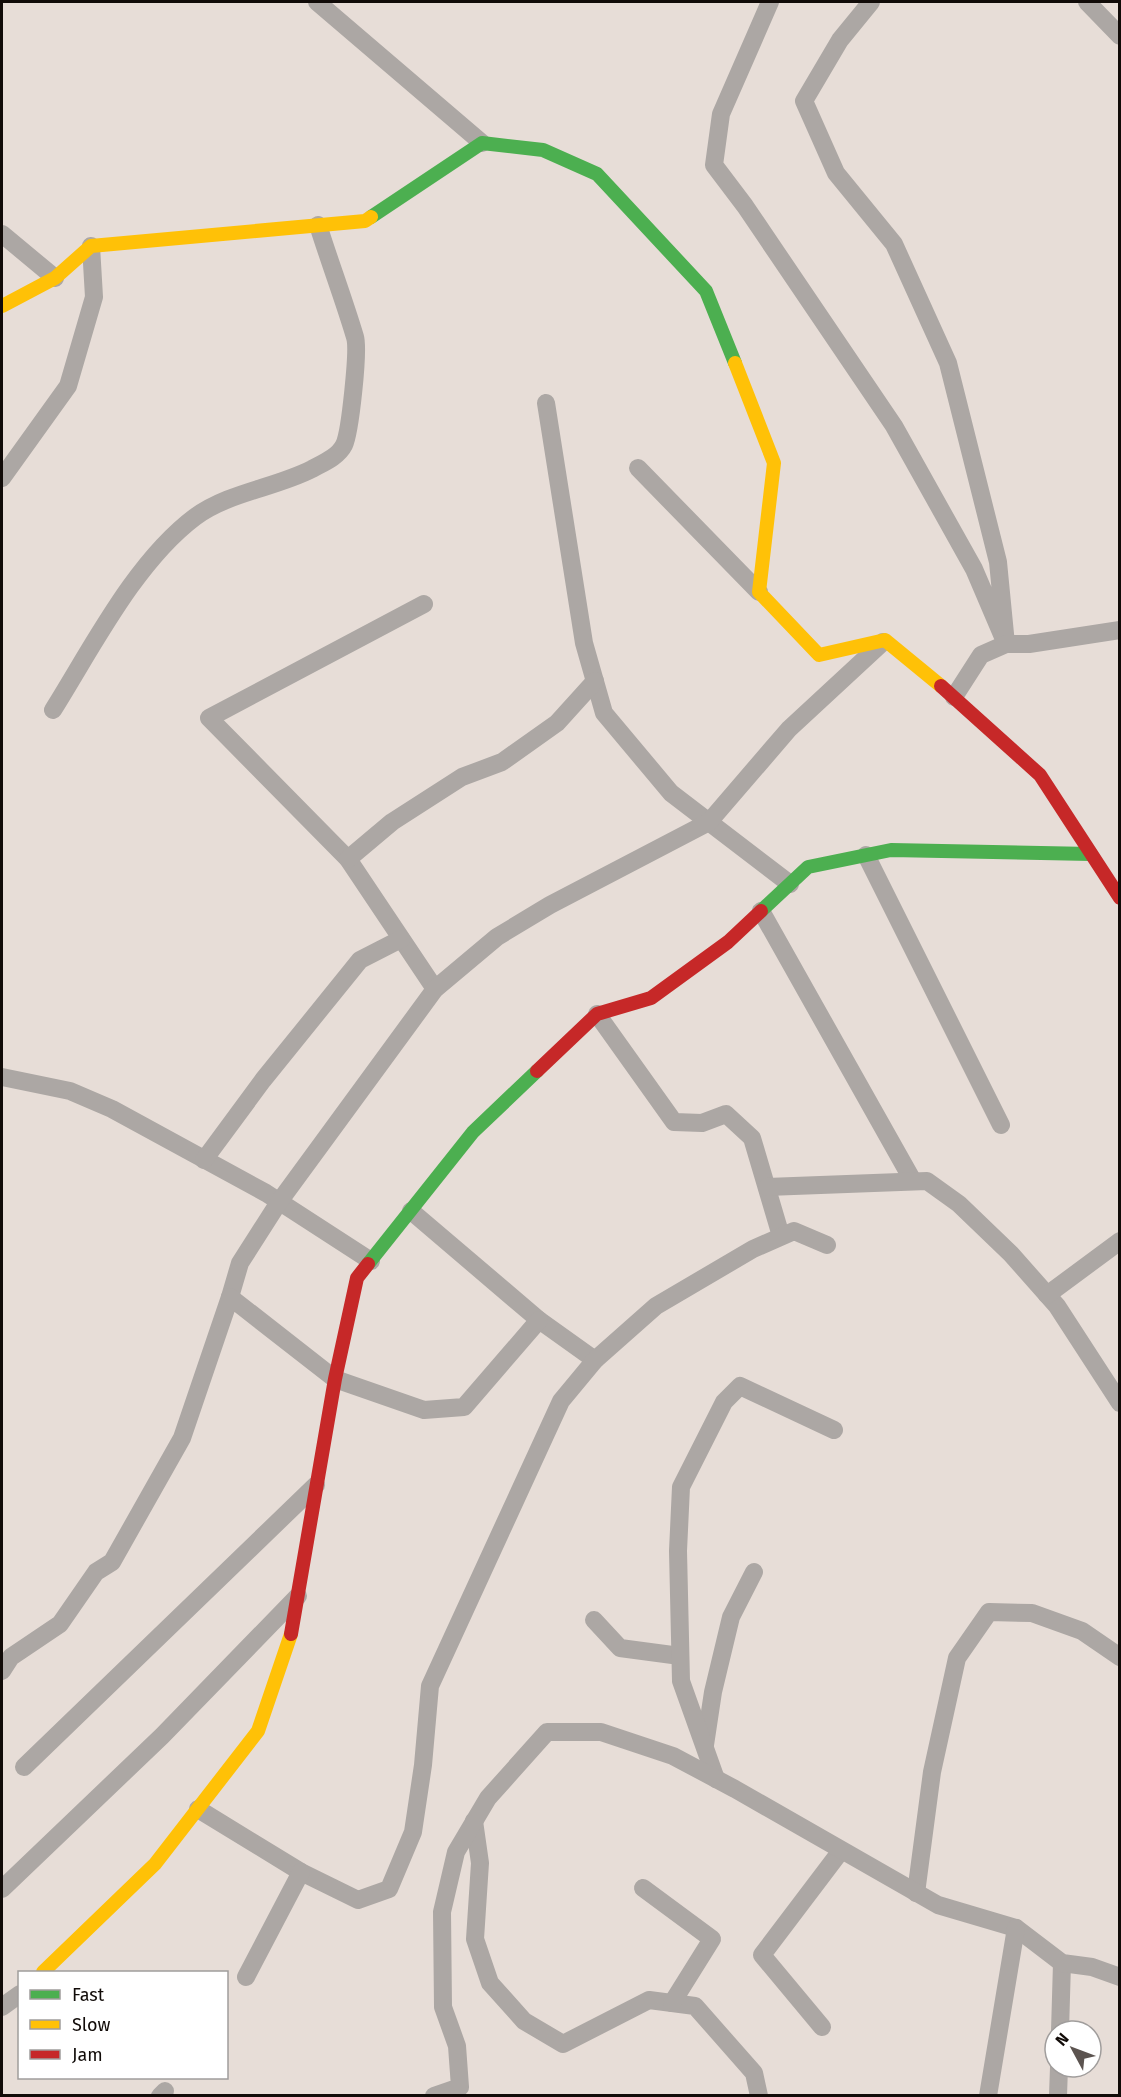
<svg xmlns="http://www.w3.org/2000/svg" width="1121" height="2097" font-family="'Fira Sans',sans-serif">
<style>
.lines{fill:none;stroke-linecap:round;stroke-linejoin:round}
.street{stroke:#aca7a4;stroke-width:18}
.fast{stroke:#4caf50;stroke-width:14}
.slow{stroke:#ffc107;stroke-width:14}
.jam{stroke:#c62828;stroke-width:14}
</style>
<rect width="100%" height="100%" fill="#e7ddd7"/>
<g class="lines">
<g class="street">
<path d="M317,2L482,143"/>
<path d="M770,2L721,114L714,165L745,206L894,426L974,569L1006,644L998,562L948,363L894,244L836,173L804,101L840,40L871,2"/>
<path d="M1087,2L1120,36"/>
<path d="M2,234L55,278"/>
<path d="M546,403L584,643L604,713L671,793L790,884"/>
<path d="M638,468L759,592"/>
<path d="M2,478L68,386L94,297L91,246"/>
<path d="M424,604L209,718L348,859L435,989"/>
<path d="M954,697L981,655L1006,644H1029L1120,630"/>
<path d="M53,710C92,648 135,562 195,517C229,492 275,488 312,469C323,463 338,457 344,445C350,433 359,350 355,337C344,300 330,263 318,225"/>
<path d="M866,855L1001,1125"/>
<path d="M348,859L392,822L462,777L502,762L557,723L595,681"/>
<path d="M761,911L913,1181"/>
<path d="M597,1014L674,1122L702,1123L726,1114L752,1138L781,1236"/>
<path d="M2,1077L70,1091L112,1109L266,1193L371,1261"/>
<path d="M204,1160L263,1080L360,960L401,939"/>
<path d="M767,1187L927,1181L959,1204L1011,1254L1057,1306L1120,1403"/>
<path d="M411,1211L539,1320L595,1360"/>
<path d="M1047,1295L1120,1241"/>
<path d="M230,1297L240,1263L279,1202L435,989L497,937L550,905L709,822L789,729L883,642"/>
<path d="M594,1620L620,1648L680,1656"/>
<path d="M2,1671L11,1657L60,1624L96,1572L112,1562L182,1438L230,1297L335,1379L424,1410L464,1407L539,1320"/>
<path d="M705,1745L713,1692L731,1617L754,1572"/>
<path d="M24,1767L316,1485"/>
<path d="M716,1779L681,1681L678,1551L681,1487L724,1402L740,1386L834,1430"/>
<path d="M198,1809L301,1872L358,1900L389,1889L413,1832L423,1765L430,1686L561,1401L595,1360L656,1306L753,1249L794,1231L827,1245"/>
<path d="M474,1821L480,1863L475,1939L490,1983L524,2021L563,2044L649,2000L695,2006L754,2073L759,2096"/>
<path d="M643,1888L712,1939L672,2003"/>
<path d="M2,1889L162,1736L298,1596"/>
<path d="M916,1893L932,1772L957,1658L989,1612L1032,1613L1082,1631L1120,1657"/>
<path d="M246,1977L301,1872"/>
<path d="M2,2007L20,1994"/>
<path d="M822,2027L762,1955L840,1852"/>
<path d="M1060,2031L1062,1963"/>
<path d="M160,2096L165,2091"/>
<path d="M434,2096L460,2087L457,2046L443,2007L442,1912L456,1852L488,1798L547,1732H601L673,1756L735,1789L938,1905L1016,1928L1062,1963L1092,1967L1120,1977"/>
<path d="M988,2096L1016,1928"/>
<path d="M1058,2096L1059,2067"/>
</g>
<g class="fast">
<path d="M371,217L482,143L543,150L597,174L706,291L735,363"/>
<path d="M761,911L808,867L891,850L1091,854"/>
<path d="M368,1264L473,1132L537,1071"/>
</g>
<g class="slow">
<path d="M2,306L55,278L91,246L365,221L371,217"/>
<path d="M735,363L774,463L759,592L819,655L885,640L941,686"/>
<path d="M43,1972L155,1864L258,1731L291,1634"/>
</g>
<g class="jam">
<path d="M941,686L1040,775L1120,898"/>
<path d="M537,1071L597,1014L651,998L728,942L761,911"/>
<path d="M291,1634L335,1379L357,1278L368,1264"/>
</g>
</g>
<rect width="1121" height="2097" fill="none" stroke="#110b08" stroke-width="6"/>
<rect x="18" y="1971" width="210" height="108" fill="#ffffff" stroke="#a09d9c" stroke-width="1.5"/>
<rect x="30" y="1990" width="30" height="9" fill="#4caf50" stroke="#a09d9c" stroke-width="1.5"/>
<text x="72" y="2001" font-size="18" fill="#110b08">Fast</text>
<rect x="30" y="2020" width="30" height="9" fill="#ffc107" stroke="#a09d9c" stroke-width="1.5"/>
<text x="72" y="2031" font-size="18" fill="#110b08">Slow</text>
<rect x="30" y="2050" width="30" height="9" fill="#c62828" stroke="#a09d9c" stroke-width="1.5"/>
<text x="72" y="2061" font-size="18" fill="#110b08">Jam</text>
<g transform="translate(1073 2049) rotate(311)"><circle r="28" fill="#ffffff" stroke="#a09d9c" stroke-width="1.5"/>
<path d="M0-4.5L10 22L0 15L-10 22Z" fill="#5c5450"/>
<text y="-9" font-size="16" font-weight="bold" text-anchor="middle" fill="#110b08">N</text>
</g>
</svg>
